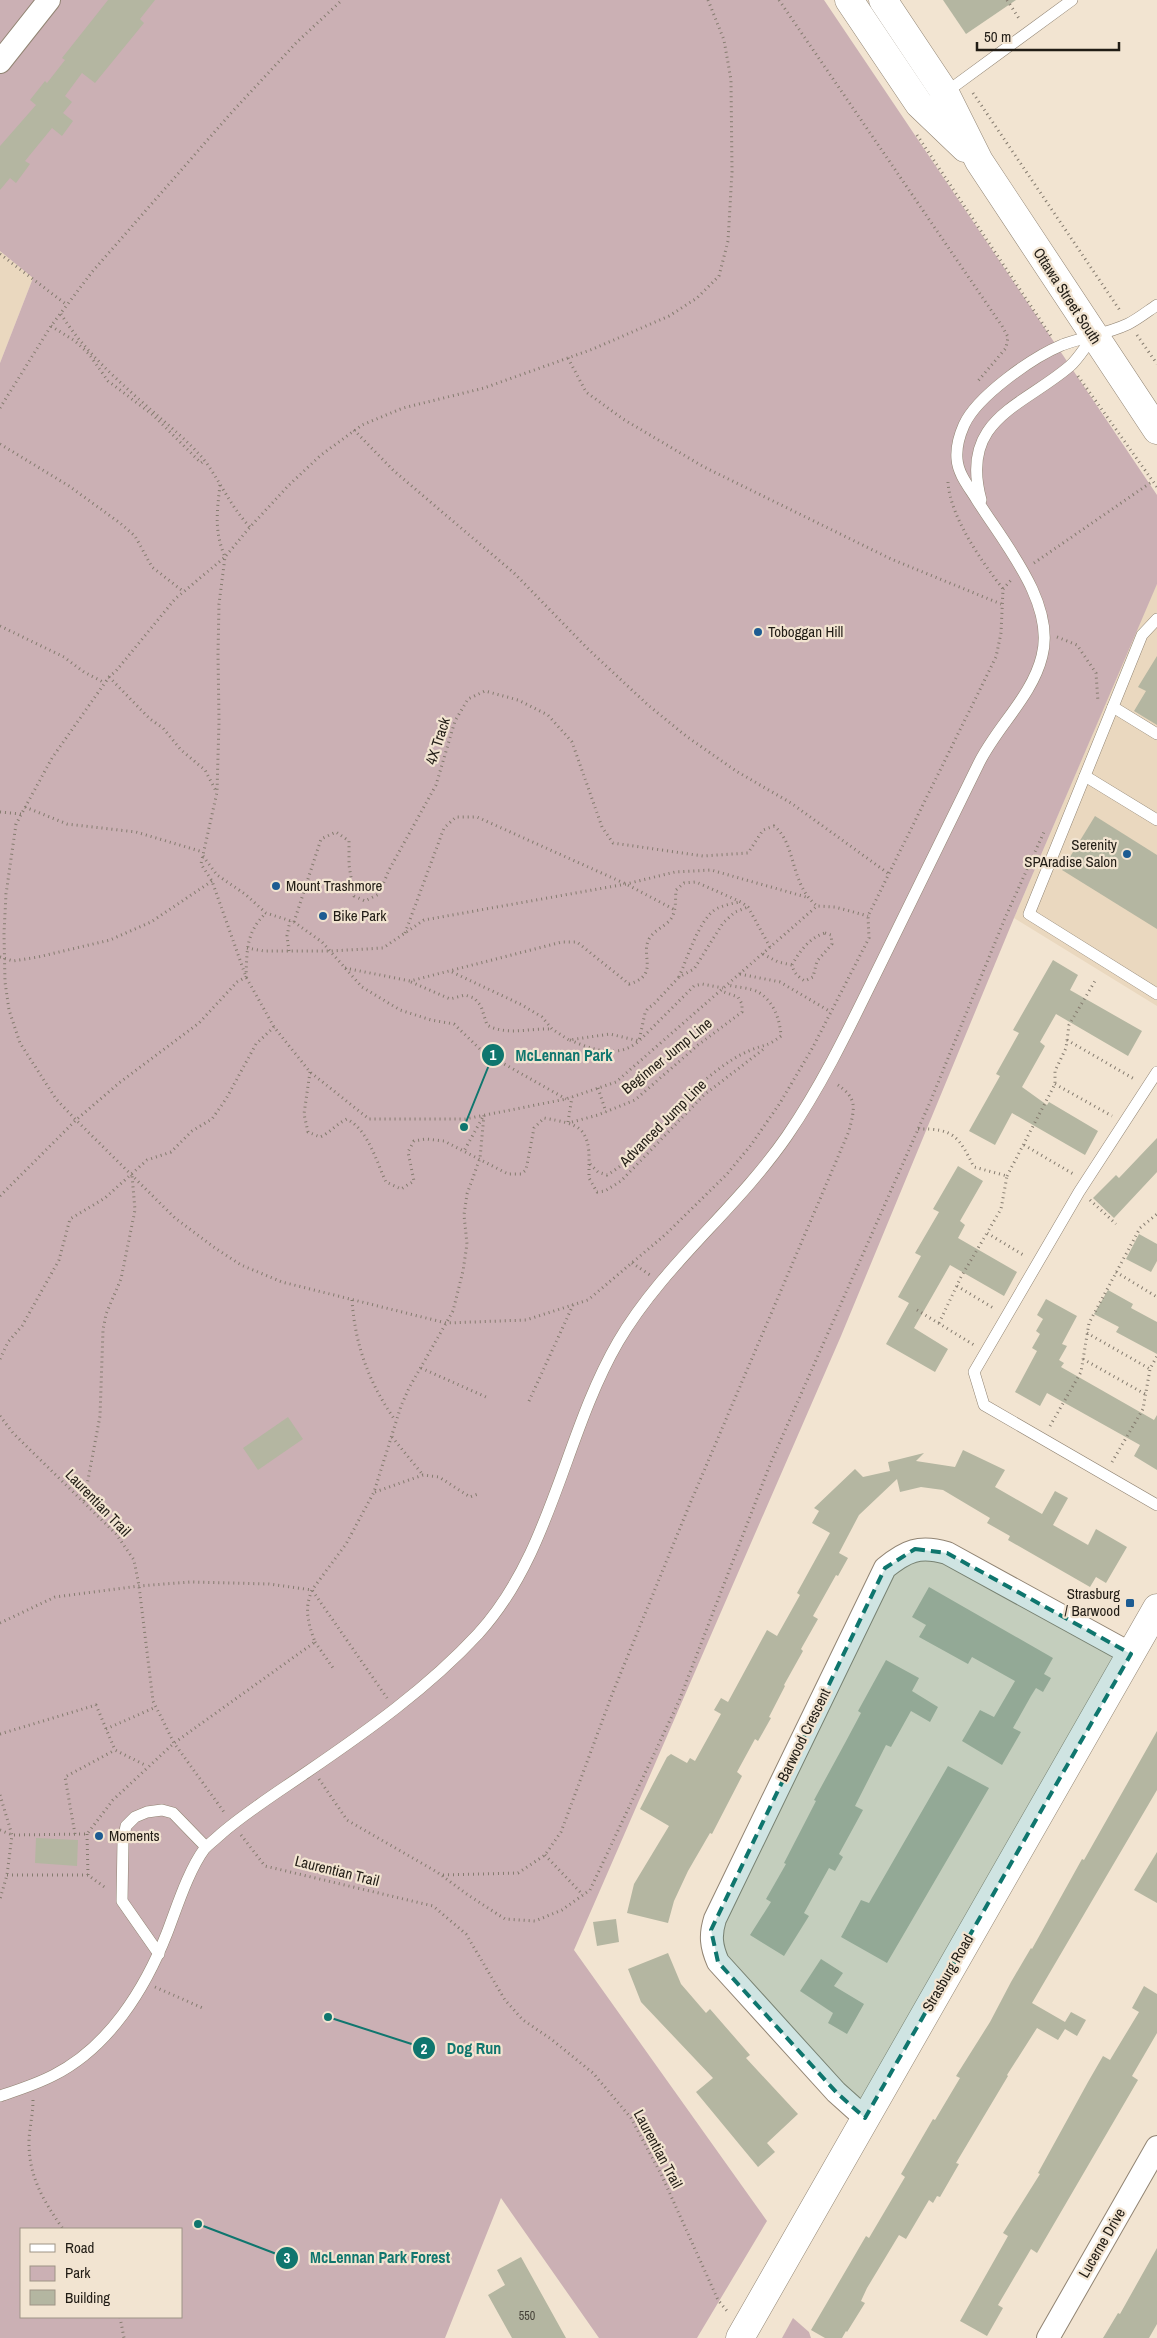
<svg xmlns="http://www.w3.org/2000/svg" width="1157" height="2338" font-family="'Archivo Narrow',sans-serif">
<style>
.built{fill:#ead8bf}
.green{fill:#cbb0b4;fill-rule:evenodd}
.building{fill:#b4b6a1}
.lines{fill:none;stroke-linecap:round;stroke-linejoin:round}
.service-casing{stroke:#918473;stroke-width:12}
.minor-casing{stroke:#918473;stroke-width:24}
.tertiary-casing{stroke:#918473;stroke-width:29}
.secondary-casing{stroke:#918473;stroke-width:29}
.path{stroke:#847b6e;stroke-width:3;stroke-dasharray:1 4;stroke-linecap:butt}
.service{stroke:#fff;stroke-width:11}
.minor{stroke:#fff;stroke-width:22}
.tertiary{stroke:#fff;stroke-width:28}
.secondary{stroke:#fff;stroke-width:28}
.marked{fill:#0f766e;fill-opacity:0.2;stroke:#0f766e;stroke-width:4;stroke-dasharray:10 6;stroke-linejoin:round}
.poi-dot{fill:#1d5c92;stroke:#f2e4d1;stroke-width:2}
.labels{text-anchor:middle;stroke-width:4.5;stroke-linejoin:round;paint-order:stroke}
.number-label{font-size:12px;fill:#464238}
.street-label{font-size:15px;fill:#211c15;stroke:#f2e4d1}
.poi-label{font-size:15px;fill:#211c15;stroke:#f2e4d1;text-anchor:start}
.leader{fill:none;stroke:#0f766e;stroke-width:2}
.callout-dot{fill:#0f766e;stroke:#f2e4d1;stroke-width:2}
.mark-label{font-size:15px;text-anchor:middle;font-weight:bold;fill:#fff}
.callout-label{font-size:16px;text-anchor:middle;font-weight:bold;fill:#0f766e;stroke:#f2e4d1;stroke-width:4.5;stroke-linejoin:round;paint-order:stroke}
</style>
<rect width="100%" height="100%" fill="#f2e4d1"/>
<g class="built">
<path d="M0,251L33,278L0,363Z"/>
<path d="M1156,585H1157V1006L1014,918Z"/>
</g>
<g class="green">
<path d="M0,0H824L1157,495V584L1014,918L841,1336L574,1950L767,2221L697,2338H599L501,2198L445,2338H0V363L33,278L0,251ZM21,2229H181V2317H21Z"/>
<path d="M793,2318L809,2332L811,2338H782Z"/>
</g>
<g class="building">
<path d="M108,0H155L140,19L144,23L95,83L82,73L65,96L72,102L63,113L73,121L62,136L52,128L25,161L30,164L16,183L10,178L0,190V146L36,105L30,100L45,81L47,83L65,60L62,58Z"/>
<path d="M943,0H1016L966,34Z"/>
<path d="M1157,656V725L1134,711L1146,691L1138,687Z"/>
<path d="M1095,816L1157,855V929L1062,870Z"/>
<path d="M1053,960L1078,975L1070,990L1142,1031L1128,1056L1056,1014L1040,1042L1045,1046L1022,1087L1047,1105L1049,1102L1098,1131L1085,1155L1012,1113L995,1145L969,1131L1000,1076L996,1074L1019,1033L1013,1030Z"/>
<path d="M1157,1138V1172L1114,1218L1093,1198L1116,1175L1119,1178Z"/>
<path d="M958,1166L983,1181L960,1221L965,1225L958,1238L1017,1272L1004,1296L950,1265L914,1328L948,1349L935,1372L886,1344L909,1303L898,1297L921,1256L915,1253L939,1212L933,1209Z"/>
<path d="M1139,1234L1157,1244V1261L1151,1272L1126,1259Z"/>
<path d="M1108,1290L1133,1304L1131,1308L1157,1322V1354L1116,1332L1119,1327L1094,1314Z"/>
<path d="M1046,1299L1077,1316L1062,1344L1067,1346L1059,1360L1064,1363L1061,1367L1154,1420L1157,1415V1470L1134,1456L1140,1445L1047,1393L1040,1406L1015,1392L1037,1351L1032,1348L1040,1334L1036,1331L1043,1319L1037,1315Z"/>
<path d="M288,1417L303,1439L258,1470L243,1448Z"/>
<path d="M963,1450L1005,1470L995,1487L1042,1514L1055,1491L1068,1498L1053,1525L1088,1545L1096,1529L1127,1547L1106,1583L1096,1577L1090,1587L1008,1540L1010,1536L987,1523L990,1518L943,1490L921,1487L900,1492L897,1479L859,1515L839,1553L848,1558L838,1576L836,1575L813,1616L818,1619L801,1649L803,1651L784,1685L785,1686L769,1717L771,1718L758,1741L755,1739L737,1772L742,1776L712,1834L710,1833L688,1871L674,1901L668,1923L627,1913L634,1884L669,1826L640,1809L667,1757L671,1754L687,1763L690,1758L695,1761L721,1714L714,1710L721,1698L728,1702L767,1630L777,1636L800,1595L797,1593L830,1533L812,1523L819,1511L814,1508L855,1469L863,1477L890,1471L888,1462L924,1453L916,1461L955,1467Z"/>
<path d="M929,1587L1053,1658L1044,1674L1051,1678L1043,1692L1036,1688L1031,1696L1013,1728L1021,1732L1002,1765L962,1741L980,1710L994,1717L1015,1681L972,1657L968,1664L919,1637L926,1625L912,1617Z"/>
<path d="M886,1660L919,1678L912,1691L938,1707L930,1722L911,1711L891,1747L886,1745L855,1806L863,1810L839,1854L843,1857L835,1871L829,1868L804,1913L809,1916L784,1956L750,1935L771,1902L766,1899L786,1864L784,1863L816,1801L814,1800L845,1743L861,1713L858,1711Z"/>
<path d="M1157,1731V1790L1032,2003L1065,2022L1071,2012L1086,2020L1077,2036L1065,2029L1058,2040L1037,2028L1007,2075L1008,2076L956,2163L959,2164L940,2197L937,2196L933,2203L929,2200L906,2239L899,2235L867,2288L861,2301L865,2303L847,2332L846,2331L842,2338H825L811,2330L866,2236L869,2238L905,2177L901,2174L933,2119L935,2120L960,2078L956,2076L990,2022L1011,1982L1031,1948L1032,1949L1082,1859L1084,1860Z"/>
<path d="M948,1766L989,1788L887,1963L841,1937L861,1900L869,1903Z"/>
<path d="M36,1838L78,1840L77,1866L35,1863Z"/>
<path d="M1157,1852V1903L1134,1890Z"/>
<path d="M616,1919L619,1942L597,1946L593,1922Z"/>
<path d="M668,1953L681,1984L706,2013L710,2009L750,2055L746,2058L798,2114L767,2143L775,2152L758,2167L696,2092L713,2078L641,2002L628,1969Z"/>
<path d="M821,1959L843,1973L834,1986L864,2004L847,2034L828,2023L833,2013L800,1991Z"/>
<path d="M1144,1986L1157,1994V2033L1132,2076L1138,2080L1037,2253L1031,2249L998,2305L1003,2308L987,2336L960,2321L1008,2236L1003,2233L1040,2174L1038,2173L1088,2082L1103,2056L1110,2060L1139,2012L1132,2008Z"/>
<path d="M1157,2248V2324L1149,2338H1103L1118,2313L1120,2314Z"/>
<path d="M521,2257L566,2338H512L488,2295L505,2285L497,2270Z"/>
</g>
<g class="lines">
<g class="service-casing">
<g id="service">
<path d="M945,93L1072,0"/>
<path d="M981,500C959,419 1022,407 1070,366C1079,358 1086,345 1094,336"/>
<path d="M1157,619L1142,635L1029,914L1157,994"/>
<path d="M1113,707L1157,734"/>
<path d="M1085,776L1157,820"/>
<path d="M1157,1072L1079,1192L974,1372L984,1405L1157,1505"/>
<path d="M159,1954L122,1901L123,1841L126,1826L135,1817L147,1812L162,1810L173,1813L206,1847"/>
<path d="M0,2096C18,2090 37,2084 54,2075C109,2047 145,1989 167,1933C177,1907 188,1871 205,1848C207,1846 220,1835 222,1833C249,1810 278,1792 307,1772C367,1731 428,1688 478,1634C552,1553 564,1435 618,1342C663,1265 736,1210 787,1136C824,1082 852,1022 881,963C913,897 945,831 978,765C996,727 1032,697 1042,656C1056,603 1003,542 977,500C969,487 958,474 957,459C956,448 960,434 964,425C977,396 1033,357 1062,345C1083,337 1107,334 1128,324C1138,319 1148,311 1157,305"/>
</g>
</g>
<g class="minor-casing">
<g id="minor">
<path d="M0,62L49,0"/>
<path d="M865,2118L836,2092L718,1962C711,1946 710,1935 715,1919L885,1568C906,1551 919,1545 947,1553L1131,1654"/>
<path d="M1048,2338L1157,2147"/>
</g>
</g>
<g class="tertiary-casing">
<path id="tertiary" d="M740,2338L1157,1608"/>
</g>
<g class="secondary-casing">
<g id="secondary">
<path d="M849,0L919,104L965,148"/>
<path d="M883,0L945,93L979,161L1157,430"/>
</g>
</g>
<g class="path">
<path d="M708,0L724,40L731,80L732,172L728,241L719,276L697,298L669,316L593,349L484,388L403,408L362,425L321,455L289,485L250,527L225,557L219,604L218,654L219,722L217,792L201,864L212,881L246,977L274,1027L310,1072L369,1119H465L566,1099L616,1082L817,906L835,907L868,916"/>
<path d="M779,0L1002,326L1008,337L1006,348L978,381"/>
<path d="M1007,0L1020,20"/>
<path d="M973,93L1121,312"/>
<path d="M917,135L1051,336"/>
<path d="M0,254L67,305"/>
<path d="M61,314C84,352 125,387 158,416C174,430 191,444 205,461C221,483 231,507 250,527"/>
<path d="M51,326L75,341L89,354L108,381L153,415L201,463L204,461"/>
<path d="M1137,335L1157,364"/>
<path d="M568,358L586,392L623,419L704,467L891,559L1001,604"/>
<path d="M1078,376L1157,487"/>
<path d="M0,408L51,326L92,272L232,112L297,42L342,0"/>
<path d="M354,430L394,471L514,573L588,649L648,705L686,736L736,771L791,803L889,874"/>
<path d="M0,444L69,486L120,523L135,536L152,567L184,592"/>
<path d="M948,482C950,517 982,562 1003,589"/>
<path d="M220,485C217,512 214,531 225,557L175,599L116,671L109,677L52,758L16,824L6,894L4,933L5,982L9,1010L20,1043L56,1099L76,1120L175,1218L215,1248L241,1265L282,1282L446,1323L526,1320L588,1300L666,1234L727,1174L751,1145L780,1103L813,1047L869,938L868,916L996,657L1001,633L1003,589L1011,580"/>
<path d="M1034,563L1153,481"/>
<path d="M0,626L64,657L84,672L105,683"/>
<path d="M1057,637L1077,645L1096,673L1098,702"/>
<path d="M109,677L150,719L163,728L181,750L205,770L216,791"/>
<path d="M25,807L67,824L136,832L203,852"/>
<path d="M0,812L21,814"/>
<path d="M203,856L217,875L245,894L266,913L294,922L322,942L362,987L400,1010L431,1020L454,1024L483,1052L566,1099"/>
<path d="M294,922L321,839L336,832L349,841V865L354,896L365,901L379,894L389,870L436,785L455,721L468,699L485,691L518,700L548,715L572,742L602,827L613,843L703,856L748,853L763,830L774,826C797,844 789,883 817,906"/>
<path d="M405,933L444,828L456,817H477L626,884L675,910"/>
<path d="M825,933L831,935L832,944L817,961L813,977L805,981C798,977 794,973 792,965C799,952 810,937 825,933Z"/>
<path d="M247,948L264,951H331L383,948L424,920L626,884L675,872L711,870L806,897"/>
<path d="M289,951L287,936L290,921"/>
<path d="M763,954L778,962L792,965"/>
<path d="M0,957L13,961L38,957L110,940L151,922L212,881"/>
<path d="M345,968L410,981L562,942H577L629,984C660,975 640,956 649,939C654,931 660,929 667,923C677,915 675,902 676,890L684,883L696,882L741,902L748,907L770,947"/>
<path d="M452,972L522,1005L542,1017L552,1029L569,1040L610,1034L639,1041L645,1013L648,1008L653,1005L679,977L694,969L723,923L735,912L748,907"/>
<path d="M740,974L780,982L831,1012"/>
<path d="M679,977C687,959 700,916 718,908C725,905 733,903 741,902"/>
<path d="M411,982L450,999L465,995L474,998L481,1006L487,1025C506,1036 530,1028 552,1029"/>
<path d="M570,1040C593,1050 618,1059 639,1041L694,986L702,984L723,988"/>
<path d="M1067,1040L1136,1080"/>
<path d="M310,1072L304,1114L308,1132L320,1137C330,1133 336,1124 347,1119C369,1131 376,1161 386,1182L401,1189L414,1181L408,1152L414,1141L426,1139L444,1141L508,1174H521L526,1170L534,1128L544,1118C576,1124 590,1125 589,1163L598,1172L607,1175C638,1157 657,1124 683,1100C702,1082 726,1060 751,1050C765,1044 767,1047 781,1036C780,1020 774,1001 758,992C751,988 736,987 727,985"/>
<path d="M1055,1084L1112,1116"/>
<path d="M598,1088L606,1112"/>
<path d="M568,1122L572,1097"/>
<path d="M572,1122L598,1115L635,1100L698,1045L742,1012V1004L738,997L721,991"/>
<path d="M918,1129C955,1128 959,1138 974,1167L1007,1176L1001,1209L987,1233L1025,1256"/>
<path d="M1024,1145L1075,1175"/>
<path d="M589,1164V1178L597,1192L605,1191L621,1181L704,1095L765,1048"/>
<path d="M1007,1176L1055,1084V1071L1066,1048L1069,1025L1095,981"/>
<path d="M0,1196L76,1120L119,1083L199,1023L237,982L246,977C247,950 246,932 266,913"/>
<path d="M1090,1200L1116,1224"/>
<path d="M632,1263L650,1275"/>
<path d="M1116,1272L1157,1297"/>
<path d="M957,1286L995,1309"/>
<path d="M352,1300C355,1345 369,1383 395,1420"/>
<path d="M917,1310L974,1345"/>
<path d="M939,1323L961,1277L987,1233"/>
<path d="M1087,1333L1150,1369"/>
<path d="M0,1359L8,1342L22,1326L59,1260L70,1219L105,1198L147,1160L171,1152L192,1131L212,1119L226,1099L256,1044L274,1027"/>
<path d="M1083,1359L1145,1394"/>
<path d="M421,1368L486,1397"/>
<path d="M529,1401L573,1305"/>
<path d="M0,1416L13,1433L116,1534L134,1560L139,1586L153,1701L174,1743L224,1812"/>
<path d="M1050,1426L1081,1372L1089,1323L1140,1228L1157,1214"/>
<path d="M392,1437L423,1475"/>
<path d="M1112,1462L1143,1409L1150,1369L1157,1356"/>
<path d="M375,1492L423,1475L439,1477L470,1497L478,1494"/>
<path d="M84,1501L100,1416L103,1330L106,1314L121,1279L135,1210L132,1175"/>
<path d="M0,1623L55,1597L139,1586L190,1582L269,1584L312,1590L387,1698"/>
<path d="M315,1642L333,1668"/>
<path d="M106,1729L156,1707"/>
<path d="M0,1734L96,1705L115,1750L147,1766"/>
<path d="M319,1779L347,1820L437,1872L468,1895L505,1919L535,1921L562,1910L590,1890L679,1701L771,1462L931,1100L1005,918L1044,832"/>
<path d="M0,1795L12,1835L7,1875L0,1899"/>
<path d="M0,1830L12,1835L87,1834L113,1800L174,1743L315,1642C308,1623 304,1609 312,1590L346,1544L374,1492L401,1406L409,1388L453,1311L463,1271L467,1244L464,1215L467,1194L480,1158L484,1115L464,1151"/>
<path d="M75,1834L65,1777L115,1750"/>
<path d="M87,1834L88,1875"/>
<path d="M241,1835L265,1866L433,1906L466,1934L505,2000L523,2020L551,2039L593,2073L631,2118L661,2174L718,2300L727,2311"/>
<path d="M545,1855L583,1895"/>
<path d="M7,1875H88L107,1889"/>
<path d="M443,1875L518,1873L545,1855L561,1832L613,1692L689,1506L849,1131C855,1107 858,1098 835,1083"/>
<path d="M155,1987L205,2009"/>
<path d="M33,2100C33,2113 30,2126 29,2139C28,2176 43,2200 63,2229"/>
<path d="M120,2317L124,2338"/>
</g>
<use href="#service" class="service"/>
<use href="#minor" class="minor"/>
<use href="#tertiary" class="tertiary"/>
<use href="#secondary" class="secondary"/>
</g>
<path class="marked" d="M915,1549L947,1553L1131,1654L865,2118L836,2092L718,1962L711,1930L885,1568Z"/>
<g class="poi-dot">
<circle cx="758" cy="632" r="5"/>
<circle cx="1127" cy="854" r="5"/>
<circle cx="276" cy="886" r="5"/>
<circle cx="323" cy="916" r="5"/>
<rect x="1125" y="1598" width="10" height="10" rx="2.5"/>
<circle cx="99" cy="1836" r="5"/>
</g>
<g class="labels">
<g class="number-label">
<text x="527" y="2320">550</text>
</g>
<g class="street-label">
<text transform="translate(1067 296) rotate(57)" y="5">Ottawa Street South</text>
<text transform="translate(438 741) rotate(-72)" y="5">4X Track</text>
<text transform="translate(667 1056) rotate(-39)" y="5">Beginner Jump Line</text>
<text transform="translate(663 1123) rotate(-45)" y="5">Advanced Jump Line</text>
<text transform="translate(98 1503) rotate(46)" y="5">Laurentian Trail</text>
<text transform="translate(804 1735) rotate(-64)" y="5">Barwood Crescent</text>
<text transform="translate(337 1871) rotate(14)" y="5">Laurentian Trail</text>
<text transform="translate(948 1973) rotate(-60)" y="5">Strasburg Road</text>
<text transform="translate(658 2149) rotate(62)" y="5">Laurentian Trail</text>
<text transform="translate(1102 2243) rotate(-60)" y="5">Lucerne Drive</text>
</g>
<g class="poi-label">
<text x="768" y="637">Toboggan Hill</text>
<text x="1117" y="850" text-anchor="end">Serenity<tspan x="1117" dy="17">SPAradise Salon</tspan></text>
<text x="286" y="891">Mount Trashmore</text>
<text x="333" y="921">Bike Park</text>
<text x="1120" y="1599" text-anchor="end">Strasburg<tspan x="1120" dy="17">/ Barwood</tspan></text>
<text x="109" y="1841">Moments</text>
</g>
</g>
<path class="leader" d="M464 1127L493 1055M328 2017L424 2048M198 2224L287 2258"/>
<g class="callout-dot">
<circle cx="464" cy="1127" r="5"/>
<circle cx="328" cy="2017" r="5"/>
<circle cx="198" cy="2224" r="5"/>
<circle cx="493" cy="1055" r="12"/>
<circle cx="424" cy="2048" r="12"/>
<circle cx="287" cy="2258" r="12"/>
</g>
<g class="mark-label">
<text x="493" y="1060">1</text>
<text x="424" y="2054">2</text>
<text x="287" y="2263">3</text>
</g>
<g class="callout-label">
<text x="564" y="1061">McLennan Park</text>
<text x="474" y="2054">Dog Run</text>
<text x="380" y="2263">McLennan Park Forest</text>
</g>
<rect x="20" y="2228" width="162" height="90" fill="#f2e4d1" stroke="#9e9486"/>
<rect x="30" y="2244" width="25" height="8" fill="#ffffff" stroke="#9e9486"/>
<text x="65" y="2253" font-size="15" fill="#211c15">Road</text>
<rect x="30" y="2266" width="25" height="15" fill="#cbb0b4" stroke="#9e9486"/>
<text x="65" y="2278" font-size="15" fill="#211c15">Park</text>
<rect x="30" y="2290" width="25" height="15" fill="#b4b6a1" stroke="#9e9486"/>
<text x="65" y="2303" font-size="15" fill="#211c15">Building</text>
<path d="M977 42v8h142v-8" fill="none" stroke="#211c15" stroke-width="2.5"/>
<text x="984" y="42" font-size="15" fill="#211c15" stroke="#f2e4d1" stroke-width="4" paint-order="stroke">50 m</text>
</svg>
